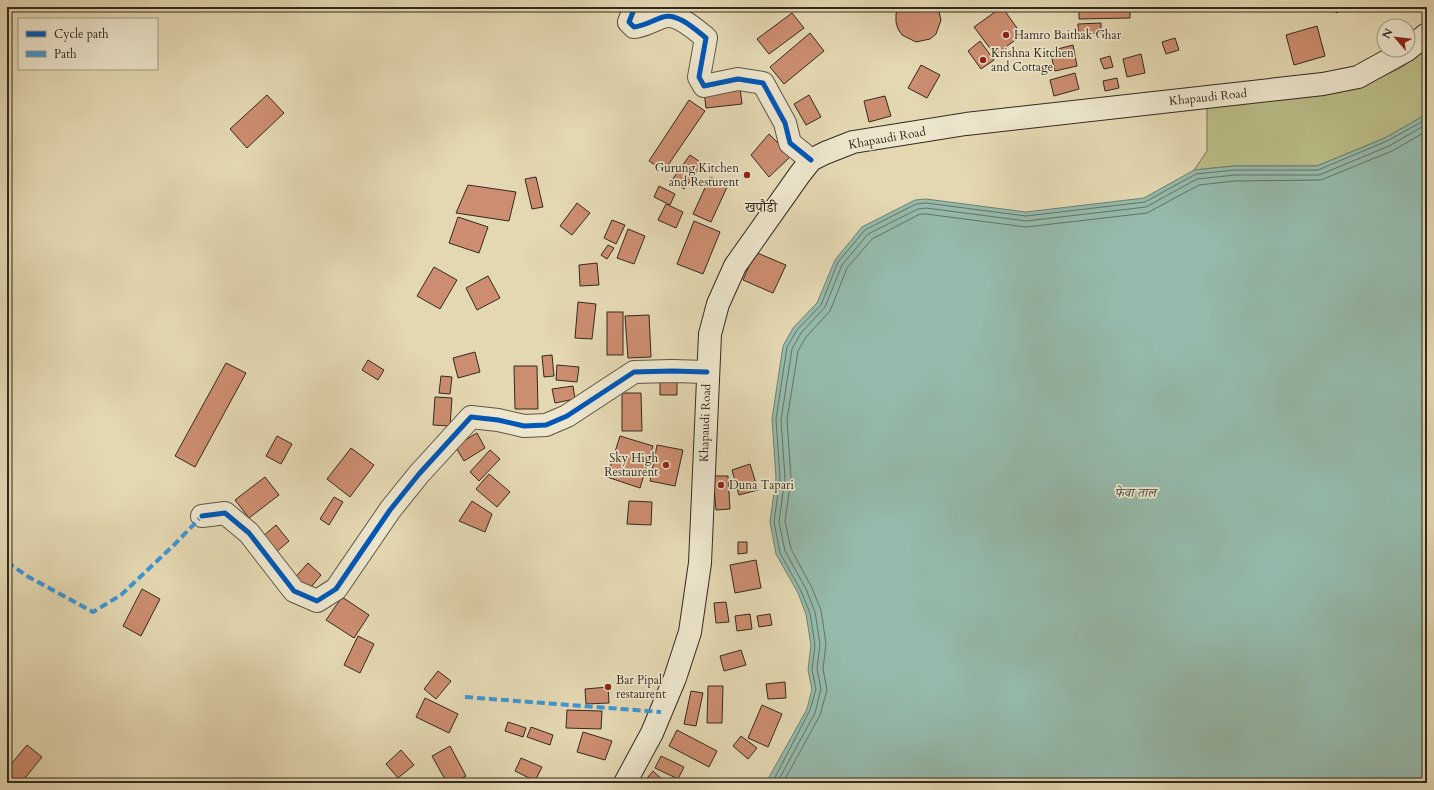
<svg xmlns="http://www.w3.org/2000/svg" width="1434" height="790" font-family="Cardo,'Noto Serif Devanagari',serif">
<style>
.green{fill:#babd88;stroke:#767454}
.water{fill:#95baab;stroke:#6d8073}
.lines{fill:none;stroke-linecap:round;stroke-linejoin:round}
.shore{stroke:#647265;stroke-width:1}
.building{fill:#cc8d70;stroke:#322a1f}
.minor-casing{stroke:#5e5644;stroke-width:24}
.secondary-casing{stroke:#322a1f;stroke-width:24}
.minor{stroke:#ede6cd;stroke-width:22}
.secondary{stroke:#ede6cd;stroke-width:22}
.quiet{stroke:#3d96d5;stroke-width:4;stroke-dasharray:8 4;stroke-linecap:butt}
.cycleway-casing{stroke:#ede6cd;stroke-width:8}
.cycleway{stroke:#0057b8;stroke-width:5}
.poi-dot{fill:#8f2418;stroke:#ede6cd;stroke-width:1.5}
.labels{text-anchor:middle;stroke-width:3.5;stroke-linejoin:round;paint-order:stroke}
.poi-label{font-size:12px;fill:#322a1f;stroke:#ede6cd;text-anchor:start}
.street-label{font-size:12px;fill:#322a1f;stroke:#ede6cd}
.water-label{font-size:13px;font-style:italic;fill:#4b4e42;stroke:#ede6cd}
.quarter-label{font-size:14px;fill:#322a1f;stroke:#ede6cd}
</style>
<rect width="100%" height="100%" fill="#e4d8b2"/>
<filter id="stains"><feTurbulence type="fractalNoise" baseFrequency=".005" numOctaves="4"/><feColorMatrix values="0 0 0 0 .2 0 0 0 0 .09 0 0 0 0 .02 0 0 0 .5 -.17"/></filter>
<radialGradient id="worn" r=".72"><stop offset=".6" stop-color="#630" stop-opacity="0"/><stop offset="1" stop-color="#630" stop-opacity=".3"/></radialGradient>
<path class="green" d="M1427,49V114L1385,138L1317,166H1234L1194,170L1207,151V106L1367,82L1399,69Z"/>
<path class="water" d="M1427,114V783H768V779L807,709L812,689L808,670L811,645L806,614L798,593L776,554L770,522L776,478L772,419L783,346L793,328L817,303L835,260L862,227L915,200L926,199L1026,212L1144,198L1194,170L1234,166H1317L1385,138Z"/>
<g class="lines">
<g class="shore">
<path d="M772,783L810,710L816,689L812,670L815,645L810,613L801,591L780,553L774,522L780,478L776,419L787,347L797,330L821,305L838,262L865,230L916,204L926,203L1026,216L1145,202L1196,174L1235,170H1318L1387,141L1427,119"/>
<path d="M777,783L815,713L821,689L817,669L820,644L815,612L806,589L785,551L779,522L785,478L781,420L792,349L801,333L825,307L842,265L868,234L918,209L926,208L1026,221L1146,207L1197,179L1235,175H1319L1389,146L1427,124"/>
<path d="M783,783L820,715L827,690L823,669L826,644L821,610L811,586L791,549L785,521L791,478L787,420L798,351L806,337L830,311L847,268L872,239L920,214H926L1026,227L1147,213L1199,185L1235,181L1321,180L1392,151L1427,131"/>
</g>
</g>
<g class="building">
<path d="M899,7H938L941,20L936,34L930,39L916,42L902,35L898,29L896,22V14Z"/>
<path d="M1002,7L1022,35L995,55L974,27Z"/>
<path d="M1079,7H1130V18L1079,19Z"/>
<path d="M1329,7H1342L1337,13Z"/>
<path d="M792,13L804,28L769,54L757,39Z"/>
<path d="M1101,23V33L1078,34V24Z"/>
<path d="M1317,26L1325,56L1294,65L1286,35Z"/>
<path d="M810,33L824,51L784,84L770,67Z"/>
<path d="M1175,38L1179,50L1166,54L1162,42Z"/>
<path d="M980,41L994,60L981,69L968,51Z"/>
<path d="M1073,45L1077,66L1055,71L1050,51Z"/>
<path d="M1141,54L1145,73L1127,77L1123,59Z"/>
<path d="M1110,56L1113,67L1104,69L1100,59Z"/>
<path d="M921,65L940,75L927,98L908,88Z"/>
<path d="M1075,73L1079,89L1054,96L1050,80Z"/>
<path d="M1117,78L1119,88L1105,91L1103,81Z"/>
<path d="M740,88L742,104L706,108L704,92Z"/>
<path d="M267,95L284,113L247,148L230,129Z"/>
<path d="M809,95L821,117L806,125L794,104Z"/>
<path d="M885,96L891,116L869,122L864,101Z"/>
<path d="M689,100L705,111L664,171L649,161Z"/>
<path d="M769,134L791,156L769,177L751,155Z"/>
<path d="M690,155L703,164L684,189L672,180Z"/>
<path d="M536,177L543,207L532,209L525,179Z"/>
<path d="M710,177L728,185L711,222L693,214Z"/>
<path d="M468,185L516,192L509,221L456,213Z"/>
<path d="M659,186L675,194L670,205L654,197Z"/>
<path d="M577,203L590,213L572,235L560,226Z"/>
<path d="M666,204L683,212L676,228L658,220Z"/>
<path d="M458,217L488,227L479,253L449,243Z"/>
<path d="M612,220L625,225L616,244L604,238Z"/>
<path d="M694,221L720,232L703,274L677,264Z"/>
<path d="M628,229L645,236L634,264L617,258Z"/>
<path d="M608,245L614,248L607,259L601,255Z"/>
<path d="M755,252L786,265L773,293L743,280Z"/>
<path d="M597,263L599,285L580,286L579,265Z"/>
<path d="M434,267L457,280L440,309L417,296Z"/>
<path d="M488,276L500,298L477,310L466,288Z"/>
<path d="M578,302L596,304L592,339L575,338Z"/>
<rect x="607" y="312" width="16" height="43"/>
<path d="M649,315L651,357L628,358L625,316Z"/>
<path d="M475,352L480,372L458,378L453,358Z"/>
<path d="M552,355L554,376L544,377L542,356Z"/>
<path d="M368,360L384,370L378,380L362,370Z"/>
<path d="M226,363L246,373L195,467L175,456Z"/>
<path d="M557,365L579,367L577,382L556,380Z"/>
<path d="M514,366H537L538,409H515Z"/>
<path d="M441,376L452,377L450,394L439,393Z"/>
<path d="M677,380V395H660V381Z"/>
<path d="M573,386L575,399L555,403L552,389Z"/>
<path d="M622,393H641L642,431H622Z"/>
<path d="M435,397L452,398L450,426L433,425Z"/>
<path d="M477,433L485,448L464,461L455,446Z"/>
<path d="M277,436L292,444L281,464L266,456Z"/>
<path d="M620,436L653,446L640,488L607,477Z"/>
<path d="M657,445L683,450L675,486L650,481Z"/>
<path d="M351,448L374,465L350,497L327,479Z"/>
<path d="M490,450L500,459L479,481L470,472Z"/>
<path d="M750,464L758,490L739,495L732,470Z"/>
<path d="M489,474L510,492L497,507L476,489Z"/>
<path d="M713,476H728L730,509L716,510Z"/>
<path d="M265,477L279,495L249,518L235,500Z"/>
<path d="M334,497L343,502L329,525L320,519Z"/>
<path d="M472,501L492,514L485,532L459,521Z"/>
<path d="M629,501L652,502L651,525L627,524Z"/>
<path d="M276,525L289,541L275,553L262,537Z"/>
<path d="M738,542H747V553L738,554Z"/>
<path d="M756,560L761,588L735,593L730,565Z"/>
<path d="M308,563L321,575L306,593L292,581Z"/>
<path d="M142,589L160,599L141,636L123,626Z"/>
<path d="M342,597L369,615L354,638L326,620Z"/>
<path d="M726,602L729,622L716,623L714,603Z"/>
<path d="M750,614L752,629L737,631L735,616Z"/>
<path d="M770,614L772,625L759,627L757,616Z"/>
<path d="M358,636L374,644L360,673L344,665Z"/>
<path d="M741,650L746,665L724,671L720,656Z"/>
<path d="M438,671L451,681L436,699L424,689Z"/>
<path d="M785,682L786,698L768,699L766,684Z"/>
<path d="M708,686H723L722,723H707Z"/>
<path d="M608,687L609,703L586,704L585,689Z"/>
<path d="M691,691L703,693L696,726L684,724Z"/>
<path d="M425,698L458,714L449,733L416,717Z"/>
<path d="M762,705L782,714L768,747L748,738Z"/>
<path d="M567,710L602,711L601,729L566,728Z"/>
<path d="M508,722L526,728L523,737L505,731Z"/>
<path d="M531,727L553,735L550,745L527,737Z"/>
<path d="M677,730L717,751L709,767L669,746Z"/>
<path d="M583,732L612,741L605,760L577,752Z"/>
<path d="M741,736L757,748L748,759L733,746Z"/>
<path d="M27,745L42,757L21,783H9L7,782V769Z"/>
<path d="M450,746L466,776L454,783H447L432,756Z"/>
<path d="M401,750L414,765L398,778L386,764Z"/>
<path d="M661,756L684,767L678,779L655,768Z"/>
<path d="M521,758L542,767L535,781L515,771Z"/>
<path d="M653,771L666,783H643Z"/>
<path d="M403,779L407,783H399Z"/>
</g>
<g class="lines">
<g class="minor-casing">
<g id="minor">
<path d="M635,7L629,22L634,27C645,26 653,20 663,17C677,12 696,30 706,38L699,77L704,86L738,79L763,83L785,123L790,143L811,160"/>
<path d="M202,516L225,513L249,533L294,591L317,601L336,589L390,510L419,474L471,417L498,420L524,426L546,425L567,416L634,372L672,371L707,372"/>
</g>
</g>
<g class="secondary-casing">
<g id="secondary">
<path d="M1408,49L1427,34"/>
<path d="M625,783L652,733L675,678L690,632L700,563L710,334L718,304L735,266L800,174L811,160L825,153L853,142L966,124L1323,84L1358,77L1407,50"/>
</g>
</g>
<use href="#minor" class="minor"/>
<use href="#secondary" class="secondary"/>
<g class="quiet">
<path d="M7,562L27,576L93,612L121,595L174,545L202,516"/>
<path d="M465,697L661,712"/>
</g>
<g class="cycleway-casing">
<g id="cycleway">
<path d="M635,7L629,22L634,27C645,26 653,20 663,17C677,12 696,30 706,38L699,77L704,86L738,79L763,83L785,123L790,143L811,160"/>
<path d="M202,516L225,513L249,533L294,591L317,601L336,589L390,510L419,474L471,417L498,420L524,426L546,425L567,416L634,372L672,371L707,372"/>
</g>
</g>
<use href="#cycleway" class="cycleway"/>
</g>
<g class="poi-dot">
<circle cx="1006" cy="35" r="4"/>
<circle cx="983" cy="60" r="4"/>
<circle cx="747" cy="175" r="4"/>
<circle cx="666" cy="465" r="4"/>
<circle cx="721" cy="485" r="4"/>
<circle cx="608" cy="687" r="4"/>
</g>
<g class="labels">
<g class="poi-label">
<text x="1014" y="39">Hamro Baithak Ghar</text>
<text x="991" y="57">Krishna Kitchen<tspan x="991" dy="14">and Cottage</tspan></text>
<text x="739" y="172" text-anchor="end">Gurung Kitchen<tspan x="739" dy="14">and Resturent</tspan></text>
<text x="658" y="462" text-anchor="end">Sky High<tspan x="658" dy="14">Restaurent</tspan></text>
<text x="729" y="489">Duna Tapari</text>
<text x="616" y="684">Bar Pipal<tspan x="616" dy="14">restaurent</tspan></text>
</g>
<g class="street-label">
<text transform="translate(1208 97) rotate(-6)" y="4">Khapaudi Road</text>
<text transform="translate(887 138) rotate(-10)" y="4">Khapaudi Road</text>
<text transform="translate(705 423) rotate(-88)" y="4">Khapaudi Road</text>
</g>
<g class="water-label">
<text x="1135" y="497">फेवा ताल</text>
</g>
<g class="quarter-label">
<text x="761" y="212">खपौडी</text>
</g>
</g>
<rect width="1434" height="790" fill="none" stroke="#e4d8b2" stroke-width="24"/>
<rect x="8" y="8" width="1418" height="774" fill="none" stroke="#322a1f" stroke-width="2"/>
<rect x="12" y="12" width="1410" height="766" fill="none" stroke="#322a1f"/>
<rect x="18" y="18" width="140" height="52" fill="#ede6cd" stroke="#a29b87"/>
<rect x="26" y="31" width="20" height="6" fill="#0057b8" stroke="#a29b87"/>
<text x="54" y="38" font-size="12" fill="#322a1f">Cycle path</text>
<rect x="26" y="51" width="20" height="6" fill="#3d96d5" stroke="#a29b87"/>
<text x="54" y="58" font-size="12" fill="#322a1f">Path</text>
<g transform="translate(1396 38) rotate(298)"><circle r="19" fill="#ede6cd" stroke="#a29b87"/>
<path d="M0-3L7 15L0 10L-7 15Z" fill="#8f2418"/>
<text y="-6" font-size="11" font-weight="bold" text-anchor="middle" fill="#322a1f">N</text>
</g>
<rect width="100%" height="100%" filter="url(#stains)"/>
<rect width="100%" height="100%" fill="url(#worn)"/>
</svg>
